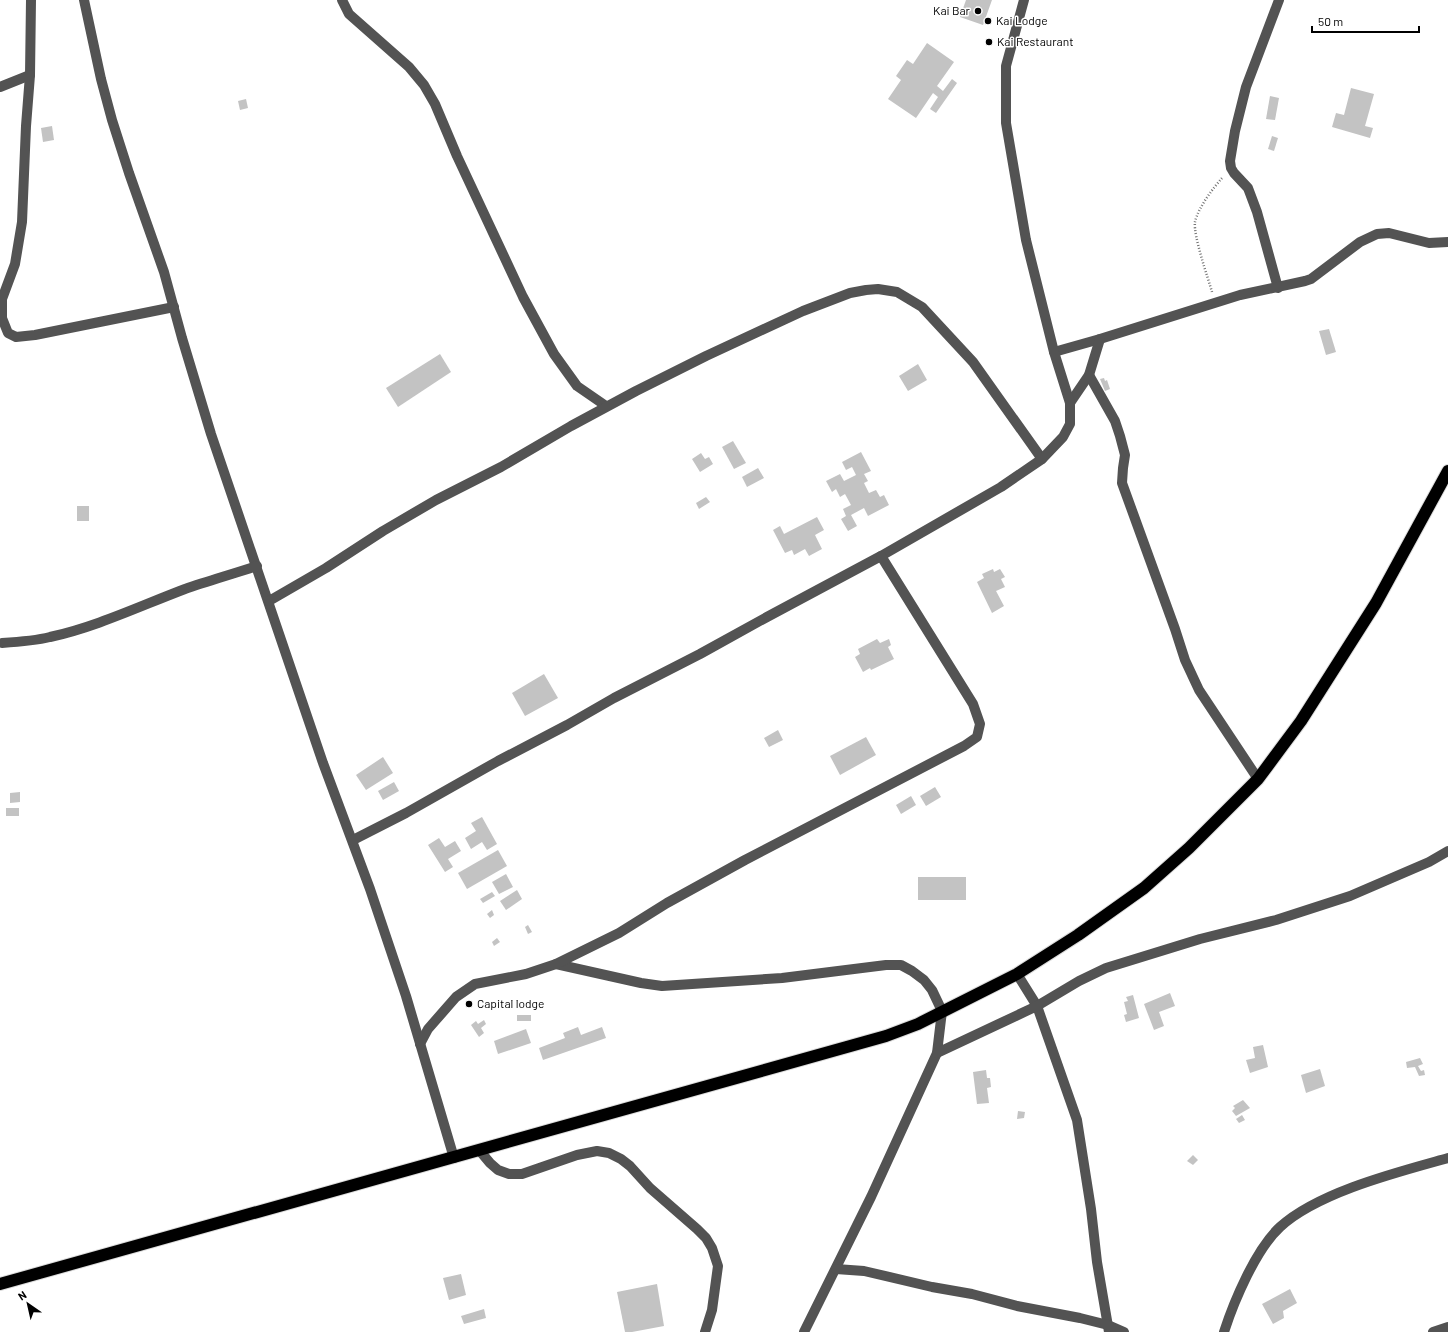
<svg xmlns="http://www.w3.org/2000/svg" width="1448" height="1332" font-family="Barlow,sans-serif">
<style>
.building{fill:#c3c3c3}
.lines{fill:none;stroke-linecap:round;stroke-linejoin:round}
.highway-casing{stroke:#dbdbdb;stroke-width:14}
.path{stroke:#757575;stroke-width:2.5;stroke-dasharray:1 2;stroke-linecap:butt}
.minor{stroke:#535353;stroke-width:10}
.highway{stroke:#000;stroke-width:12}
.poi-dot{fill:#000;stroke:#fff;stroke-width:1.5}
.labels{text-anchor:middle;stroke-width:3;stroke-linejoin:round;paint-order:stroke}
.poi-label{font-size:12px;fill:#000;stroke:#fff;text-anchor:start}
</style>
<rect width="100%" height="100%" fill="#fff"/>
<g class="building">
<path d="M966,0H992L983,25L960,17Z"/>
<path d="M927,43L954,62L937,86L943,91L952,79L957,83L936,113L930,109L938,97L933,93L916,118L888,99L901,80L896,76L907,60L913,64Z"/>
<path d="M1351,88L1374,94L1365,126L1373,128L1370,138L1332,127L1336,113L1344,115Z"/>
<path d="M1270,96L1279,98L1275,120L1266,119Z"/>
<path d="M246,99L248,108L240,110L238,101Z"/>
<path d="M52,126L54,140L43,142L41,128Z"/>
<path d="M1272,136L1278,138L1274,151L1268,149Z"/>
<path d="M1329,329L1336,352L1326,355L1319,331Z"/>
<path d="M440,354L451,372L398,407L386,388Z"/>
<path d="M918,364L927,380L908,391L899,376Z"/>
<path d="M1104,378L1105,381L1107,380L1110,389L1105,391L1100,379Z"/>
<path d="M733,441L746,463L734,469L722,447Z"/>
<path d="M861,452L871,471L864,474L868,481L864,483L869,493L876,490L880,497L884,495L889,505L868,516L864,508L851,515L857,526L848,531L841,519L846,516L843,509L851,505L845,494L840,497L836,489L832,492L826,481L840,474L844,481L856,475L852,467L846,470L842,462Z"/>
<path d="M701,453L705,459L709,457L713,464L700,472L692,459Z"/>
<path d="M758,468L764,478L747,487L742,477Z"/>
<path d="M706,497L710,502L699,509L696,503Z"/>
<rect x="77" y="506" width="12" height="15"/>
<path d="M817,517L824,530L815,535L822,549L809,556L805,549L794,555L792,550L785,553L773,530L780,526L784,534Z"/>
<path d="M993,569L994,572L1000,569L1005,577L1001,579L1005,587L996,591L1004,606L992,613L977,582L984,578L982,574Z"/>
<path d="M877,639L880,643L889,639L891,645L888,647L894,659L871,670L870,668L863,672L855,657L860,654L858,649Z"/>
<path d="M544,674L558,698L525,716L512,693Z"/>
<path d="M778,730L783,740L769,747L764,738Z"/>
<path d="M866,737L876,755L840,775L830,756Z"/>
<path d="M383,757L393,773L366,790L356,775Z"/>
<path d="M394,782L399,791L383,800L378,791Z"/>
<path d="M935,787L941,797L926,806L920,796Z"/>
<path d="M20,792V802L10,803V793Z"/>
<path d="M911,796L916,805L901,814L896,805Z"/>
<rect x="6" y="808" width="13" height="8"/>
<path d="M482,817L497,844L487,850L482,842L471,849L465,838L476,831L471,823Z"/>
<path d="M439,838L445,847L455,841L461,851L448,859L453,867L445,872L428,845Z"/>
<path d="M498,850L507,866L467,889L458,873Z"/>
<path d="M506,874L513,887L499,894L492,882Z"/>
<rect x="918" y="877" width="48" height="23"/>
<path d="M517,890L522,899L506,910L500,901Z"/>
<path d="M492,892L495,896L483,903L480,899Z"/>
<path d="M492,910L494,915L490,918L487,914Z"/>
<path d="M528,925L532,932L528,934L525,927Z"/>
<path d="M497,938L500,942L494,946L492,942Z"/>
<path d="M1170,993L1175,1006L1159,1012L1164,1026L1154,1030L1144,1004Z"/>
<path d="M1133,995L1139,1018L1126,1022L1124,1015L1127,1014L1124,1002L1128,1001L1126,997Z"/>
<rect x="517" y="1015" width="14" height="6"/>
<path d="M484,1020L486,1024L481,1028L484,1033L479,1037L471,1025L476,1021L478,1024Z"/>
<path d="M578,1027L581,1035L602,1027L606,1038L543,1060L539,1048L565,1038L563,1033Z"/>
<path d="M526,1029L531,1043L498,1054L494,1041Z"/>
<path d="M1263,1045L1268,1067L1250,1073L1246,1060L1255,1058L1253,1047Z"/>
<path d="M1420,1058L1423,1064L1418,1066L1421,1071L1424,1070L1425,1075L1419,1076L1415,1067L1407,1068L1406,1062Z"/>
<path d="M1320,1069L1325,1086L1306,1093L1301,1075Z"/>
<path d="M986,1070L987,1078H990L991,1087L987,1088L989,1103L977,1104L973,1072Z"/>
<path d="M1243,1100L1250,1108L1236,1116L1232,1111L1235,1108L1233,1106Z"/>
<path d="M1018,1111L1025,1112L1024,1118L1017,1119Z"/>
<path d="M1242,1115L1245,1120L1239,1123L1236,1119Z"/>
<path d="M1193,1155L1198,1160L1193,1165L1187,1161Z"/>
<path d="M461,1274L466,1295L449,1300L443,1278Z"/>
<path d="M657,1284L664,1326L632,1332H625L617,1292Z"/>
<path d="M1290,1289L1297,1303L1283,1311L1284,1318L1273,1324L1262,1304Z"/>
<path d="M484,1309L486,1318L464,1324L461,1316Z"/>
</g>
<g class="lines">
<g class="highway-casing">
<path id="highway" d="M0,1284L886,1036L918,1024L1017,974L1078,935L1144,888L1189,848L1258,779L1301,721L1376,603L1448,471"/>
</g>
<path class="path" d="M1212,292C1208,278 1193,235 1195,222C1198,208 1213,188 1223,177"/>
<g class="minor">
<path d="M31,0L30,75L26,126L22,222L15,264L2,299V318L8,333L16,337L35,335L174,307"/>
<path d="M84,0L101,79L112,120L129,173L164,272L182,338L211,434L323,763L370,889L406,996L454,1158"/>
<path d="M342,0L349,14L409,67L424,85L435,104L457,156L523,297L554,354L577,386L606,406"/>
<path d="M0,87L30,75"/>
<path d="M1278,288L1257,212L1248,188L1234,173L1231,168L1230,161L1235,131L1246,87L1279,0"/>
<path d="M1054,352L1100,339L1240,295L1305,281L1311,279L1360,242L1377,234L1389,233L1429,243L1448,242"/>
<path d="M1089,375L1115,421L1120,436L1125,455L1123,468L1122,483L1175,629L1185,660L1199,690L1258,779"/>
<path d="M1070,403L1089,375L1100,339"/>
<path d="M269,601L326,568L383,531L436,500L501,467L571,426L636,391L706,356L803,311L850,293L866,290L878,289L897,292L922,307L973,362L1042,459"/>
<path d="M2,643C18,642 34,641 50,637C96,627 140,606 185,589C208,581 233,574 257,566"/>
<path d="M353,840L406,813L498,761L567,725L614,698L700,654L767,617L881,556L1001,487L1042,459L1063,437L1070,424V403L1054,352L1026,240L1006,123V66L1024,0"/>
<path d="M556,964L641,983L662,986L782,978L886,965H901L912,971L924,980L932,990L942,1011L937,1053L871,1197L804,1332"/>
<path d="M1017,974L1037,1006L1077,1120L1091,1209L1097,1262L1109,1332"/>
<path d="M420,1044L428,1029L456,997L475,984L526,974L556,964L619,933L667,903L745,860L964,746L977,737L980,724L973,704L881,556"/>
<path d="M937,1053L1037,1006L1079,981L1106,968L1200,939L1276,920L1350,896L1429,862L1448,851"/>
<path d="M480,1151L490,1163L498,1170L509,1174H522L577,1155L597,1151L609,1153L621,1159L630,1166L650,1188L697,1229L706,1238L712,1248L718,1266L712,1310L705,1332"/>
<path d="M836,1269L864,1271L932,1287L972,1294L1017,1306L1080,1318L1108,1325L1124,1332"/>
<path d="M1224,1332C1234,1301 1256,1249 1280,1227C1318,1192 1398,1172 1448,1158"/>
<path d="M1433,1332L1448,1327"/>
</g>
<use href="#highway" class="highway"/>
</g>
<g class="poi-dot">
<circle cx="978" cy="11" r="4"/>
<circle cx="988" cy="21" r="4"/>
<circle cx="989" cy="42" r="4"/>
<circle cx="469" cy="1004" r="4"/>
</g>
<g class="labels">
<g class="poi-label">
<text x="970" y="15" text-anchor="end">Kai Bar</text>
<text x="996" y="25">Kai Lodge</text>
<text x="997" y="46">Kai Restaurant</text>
<text x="477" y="1008">Capital lodge</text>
</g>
</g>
<g transform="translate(28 1304) rotate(326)" stroke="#ffffff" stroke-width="3" paint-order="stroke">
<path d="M0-3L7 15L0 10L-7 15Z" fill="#000000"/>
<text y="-6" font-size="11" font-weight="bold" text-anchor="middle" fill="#000000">N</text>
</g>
<path d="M1312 26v6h107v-6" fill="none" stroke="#000000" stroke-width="2"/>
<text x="1318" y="26" font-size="12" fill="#000000" stroke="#ffffff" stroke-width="3" paint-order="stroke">50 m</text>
</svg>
